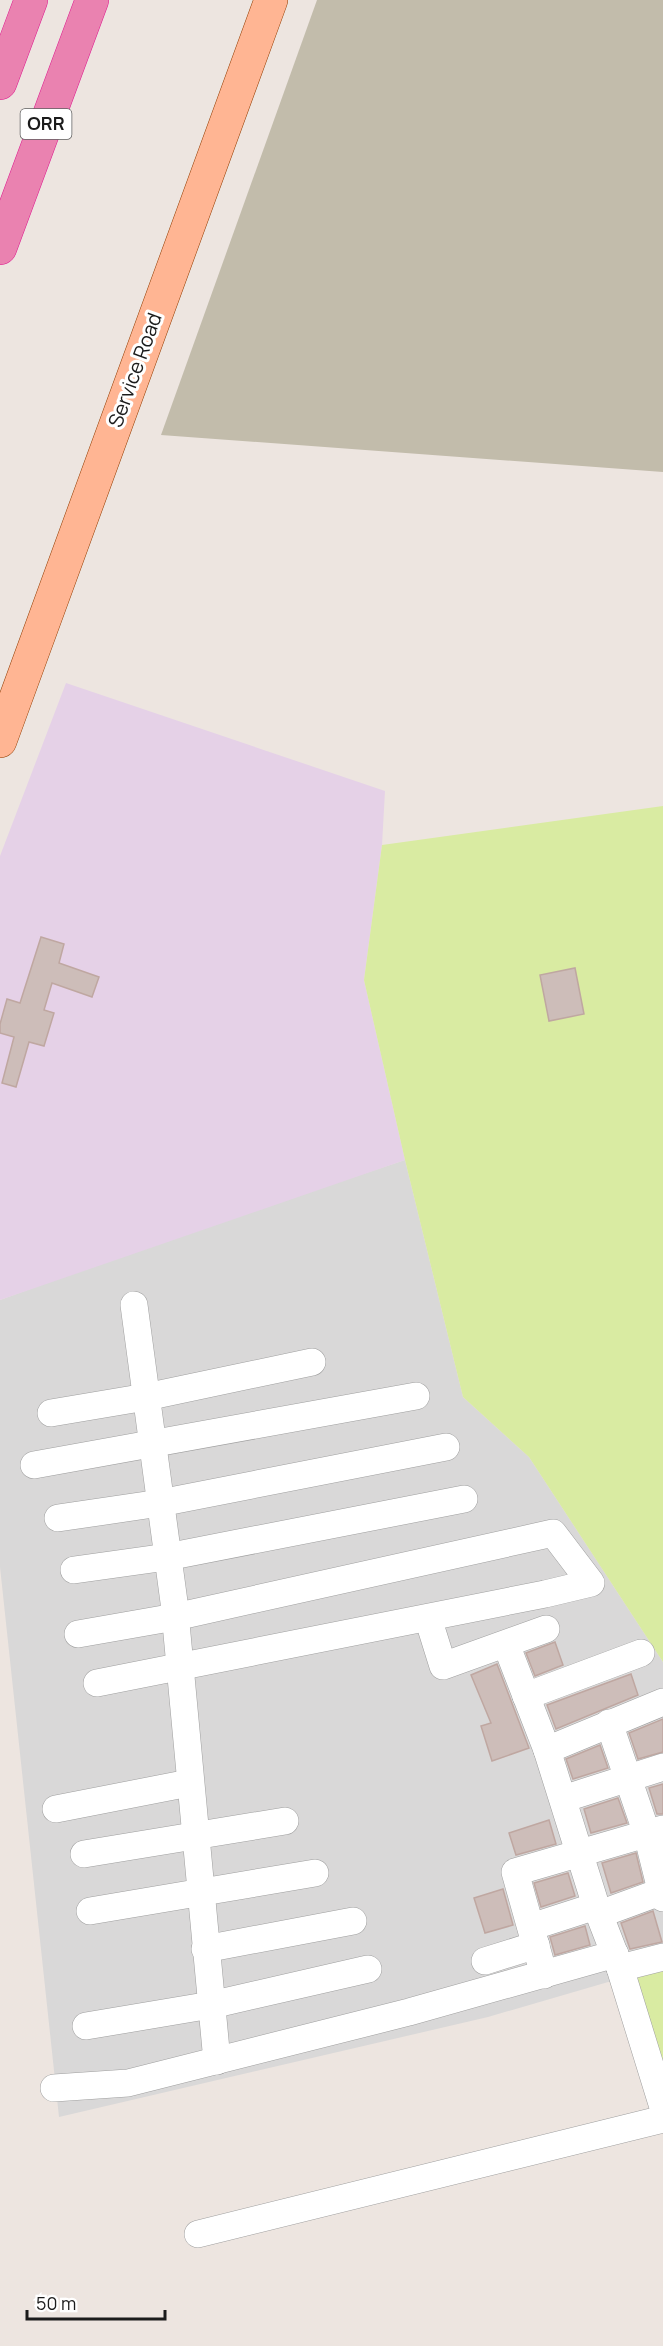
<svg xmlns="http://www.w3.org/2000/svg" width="663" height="2346" font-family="Manrope,sans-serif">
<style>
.residential{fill:#d9d8d8}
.industrial{fill:#e5d1e7}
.construction{fill:#c2bcab}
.grass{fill:#d9eba2}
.building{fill:#cdbdb9;stroke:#bfa7a1;stroke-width:1.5}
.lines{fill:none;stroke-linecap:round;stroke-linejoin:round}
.minor-casing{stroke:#9f9f9f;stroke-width:28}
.major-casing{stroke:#923c00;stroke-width:34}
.highway-casing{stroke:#dd1b8f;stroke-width:34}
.minor{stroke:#fff;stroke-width:27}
.major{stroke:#ffb593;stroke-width:33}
.highway{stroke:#ea82b0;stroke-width:33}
.labels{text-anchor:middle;stroke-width:6;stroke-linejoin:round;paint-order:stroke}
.shield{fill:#fff;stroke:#5f5f5f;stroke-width:1.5}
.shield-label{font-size:18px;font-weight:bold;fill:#1b1b1b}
.street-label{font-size:20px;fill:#1b1b1b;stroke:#fff}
</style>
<rect width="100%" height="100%" fill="#ede5e0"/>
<path class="residential" d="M405,1160L463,1397L529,1457L663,1662V1966L488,2017L59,2117L0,1567V1300L162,1241Z"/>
<path class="industrial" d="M66,683L385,791L382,845L364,980L405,1160L0,1300V856Z"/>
<path class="construction" d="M317,0H663V472L161,435Z"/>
<g class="grass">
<path d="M663,806V1662L529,1457L463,1397L405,1160L364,980L382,845Z"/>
<path d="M663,1966V2068L634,1975Z"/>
</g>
<g class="building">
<path d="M41,937L64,944L59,963L99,977L92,997L52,983L44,1010L54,1013L44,1046L29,1042L16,1087L2,1083L14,1037L0,1033V1024L7,999L20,1003Z"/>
<path d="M575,968L584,1014L549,1021L540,975Z"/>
<path d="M555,1642L563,1665L535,1676L526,1653Z"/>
<path d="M497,1664L529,1748L492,1761L481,1726L491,1723L471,1675Z"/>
<path d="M631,1674L638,1695L556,1729L547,1705Z"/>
<path d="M663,1719V1752L638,1759L629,1733Z"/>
<path d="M600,1745L608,1768L573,1779L566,1759Z"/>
<path d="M663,1784V1814H657L649,1788Z"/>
<path d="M618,1798L627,1823L591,1833L584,1809Z"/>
<path d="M549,1820L556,1844L516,1855L509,1833Z"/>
<path d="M636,1853L643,1882L611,1893L602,1863Z"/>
<path d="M568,1873L575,1896L541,1907L534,1883Z"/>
<path d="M503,1889L513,1925L485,1933L474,1898Z"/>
<path d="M653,1911L662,1942L630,1949L621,1923Z"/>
<path d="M585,1926L590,1945L555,1955L550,1937Z"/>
</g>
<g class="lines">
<g class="minor-casing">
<g id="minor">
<path d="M134,1305L174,1602L217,2061"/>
<path d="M51,1413L146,1397L312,1362"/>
<path d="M34,1465L416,1396"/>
<path d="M58,1518L160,1503L446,1447"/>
<path d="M74,1570L167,1557L464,1499"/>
<path d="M428,1618L443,1666L546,1629"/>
<path d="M78,1634L175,1617L553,1533L591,1583L545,1594L97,1683"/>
<path d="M506,1644L547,1750L596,1906L620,1968L663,2107"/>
<path d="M526,1696L641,1653"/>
<path d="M609,1723L647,1834L663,1898"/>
<path d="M547,1750L663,1702"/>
<path d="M563,1799L663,1767"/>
<path d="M56,1809L189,1783"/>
<path d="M84,1854L285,1821"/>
<path d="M90,1911L315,1873"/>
<path d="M600,1914L663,1891"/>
<path d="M531,1927L596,1906"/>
<path d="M205,1949L353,1921"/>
<path d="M485,1961L536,1945"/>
<path d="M620,1968L663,1957"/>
<path d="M544,1975L515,1872L663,1829"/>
<path d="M86,2026L211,2005L368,1969"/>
<path d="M54,2088L128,2083L409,2012L615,1954"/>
<path d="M198,2234L663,2119"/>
</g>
</g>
<g class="major-casing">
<path id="major" d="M0,741L271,0"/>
</g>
<g class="highway-casing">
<g id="highway">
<path d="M0,83L31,0"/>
<path d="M0,248L92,0"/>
</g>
</g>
<use href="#minor" class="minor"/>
<use href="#major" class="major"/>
<use href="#highway" class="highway"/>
</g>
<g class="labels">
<rect class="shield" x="20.5" y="109" width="51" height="30" rx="4.5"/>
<g class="shield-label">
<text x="46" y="130">ORR</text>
</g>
<g class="street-label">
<text transform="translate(135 370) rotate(-70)" y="7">Service Road</text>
</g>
</g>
<path d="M27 2310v9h138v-9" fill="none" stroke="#1b1b1b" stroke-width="3"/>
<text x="36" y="2310" font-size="18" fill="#1b1b1b" stroke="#ffffff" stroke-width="4.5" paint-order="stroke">50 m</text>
</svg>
